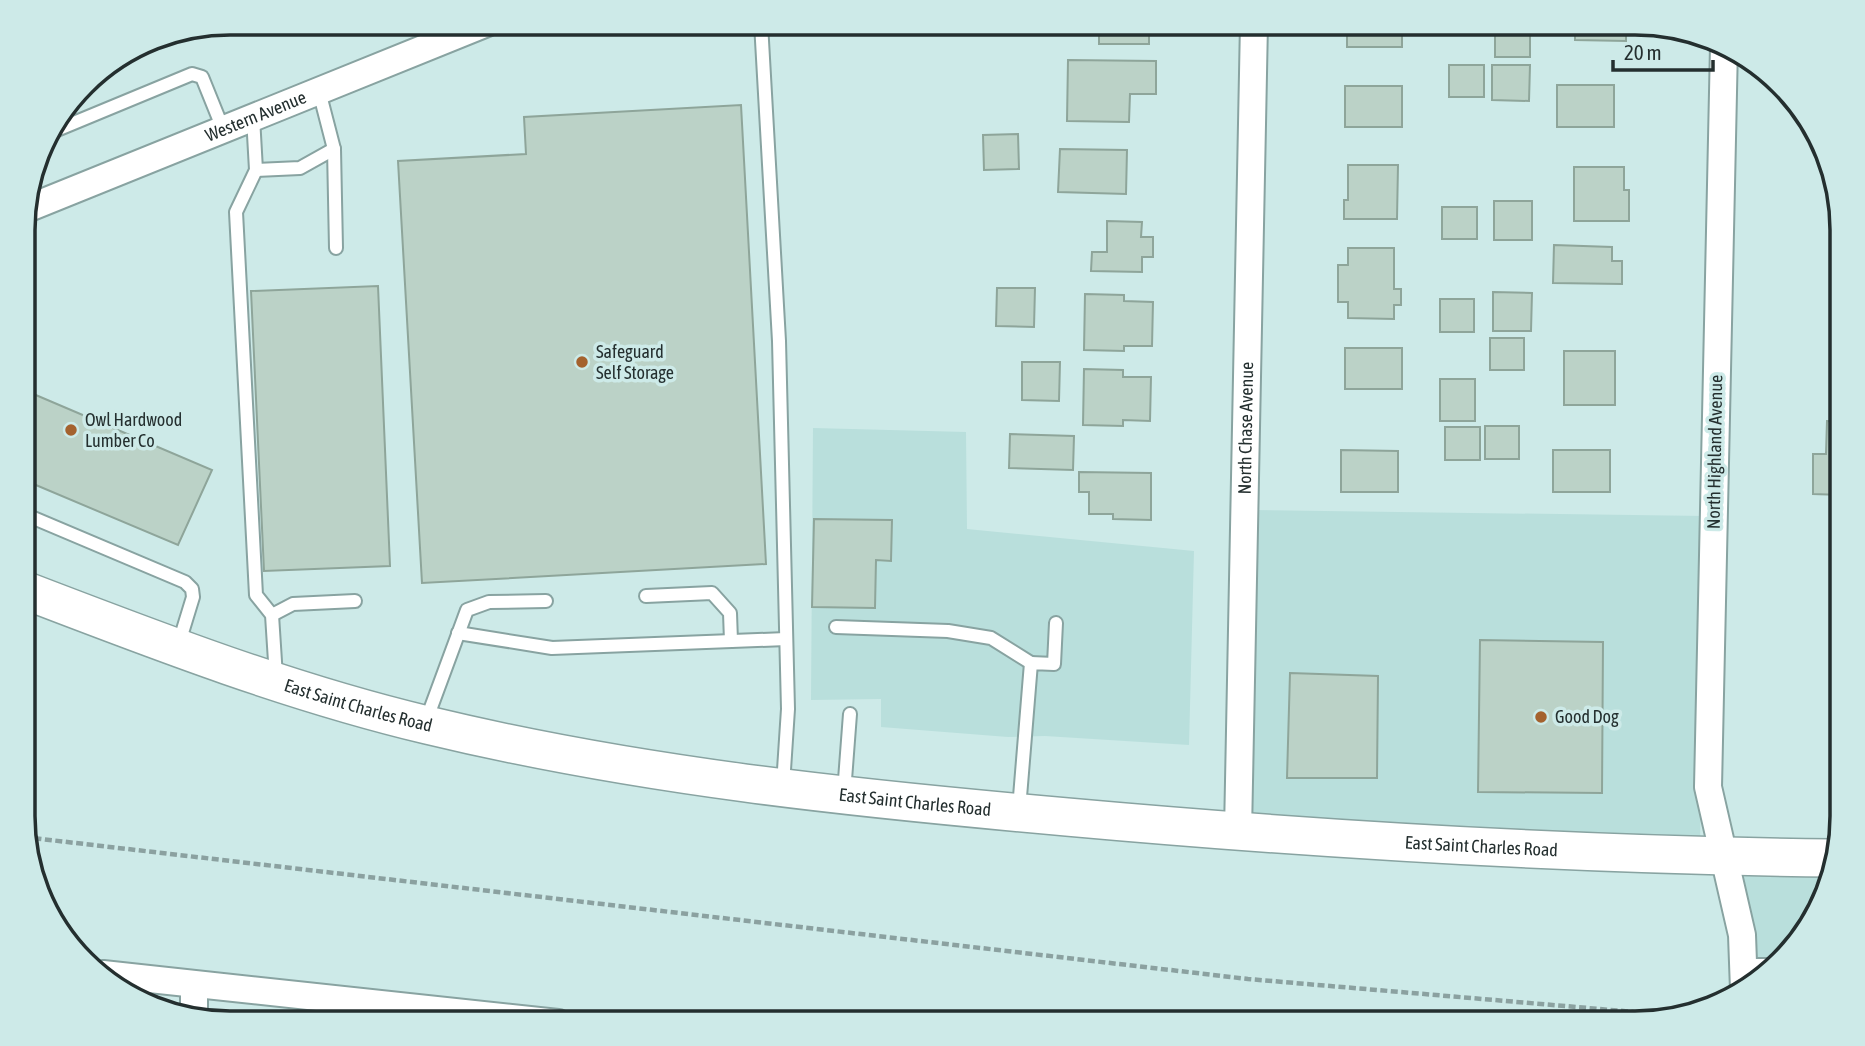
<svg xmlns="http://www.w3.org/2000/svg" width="1865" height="1046" font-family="'Asap Condensed',sans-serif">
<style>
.built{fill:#b9dfdc}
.building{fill:#bbd2c7;stroke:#8ea59a;stroke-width:2}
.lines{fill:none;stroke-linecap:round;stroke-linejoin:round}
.service-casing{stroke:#88a3a1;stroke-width:16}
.minor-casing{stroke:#88a3a1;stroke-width:30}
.secondary-casing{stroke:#88a3a1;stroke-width:40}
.path{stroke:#8ba1a0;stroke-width:4.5;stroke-dasharray:7 3.5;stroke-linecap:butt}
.service{stroke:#fff;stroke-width:12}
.minor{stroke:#fff;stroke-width:26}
.secondary{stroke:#fff;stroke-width:37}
.poi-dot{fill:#a4622e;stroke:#cdeae8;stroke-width:2.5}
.labels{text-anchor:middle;stroke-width:7;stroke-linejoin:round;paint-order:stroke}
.street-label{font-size:18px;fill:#242f2f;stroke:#cdeae8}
.poi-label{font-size:18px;fill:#242f2f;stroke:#cdeae8;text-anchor:start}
.rim{fill:none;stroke:#242f2f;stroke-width:3.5}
</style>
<rect width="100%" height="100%" fill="#cdeae8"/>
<g class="built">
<path d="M813,428L966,432L967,529L1194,551L1189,745L1045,736L1008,737L881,727V699L811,700Z"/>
<path d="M1252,510L1705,516L1700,847L1247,822Z"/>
<path d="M1743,869L1829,870L1815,919L1758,979Z"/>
</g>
<g class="building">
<rect x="1099" y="23" width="50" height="21"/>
<rect x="1347" y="23" width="55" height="24"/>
<rect x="1495" y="23" width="35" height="34"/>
<path d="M1575,23H1626V41L1575,40Z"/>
<path d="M1068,60L1156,61V94H1130L1129,122L1067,121Z"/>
<rect x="1449" y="65" width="35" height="32"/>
<path d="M1492,65H1530L1529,101L1492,100Z"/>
<rect x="1557" y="85" width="57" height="42"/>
<rect x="1345" y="86" width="57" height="41"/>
<path d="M741,105L766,564L422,583L398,161L526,154L524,117Z"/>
<path d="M1018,134L1019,169L984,170L983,135Z"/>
<path d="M1060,149L1127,150L1126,194L1058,192Z"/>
<path d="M1348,165H1398L1397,219H1344V200H1348Z"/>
<path d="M1574,167H1624V190H1629V221H1574Z"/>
<rect x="1494" y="201" width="38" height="39"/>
<rect x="1442" y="207" width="35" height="32"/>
<path d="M1107,221L1142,222L1141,237H1153V257H1142V272L1091,271L1092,252H1107Z"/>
<path d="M1554,245L1612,247V261H1622V284L1553,283Z"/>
<path d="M1348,248H1394V289H1401V305H1394V319L1348,318V302H1338V265H1348Z"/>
<path d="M378,286L390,566L264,571L251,291Z"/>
<path d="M997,288H1035L1034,327L996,326Z"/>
<path d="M1493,292L1532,293L1531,331H1493Z"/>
<path d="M1085,294L1124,295V301L1153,302L1152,346H1124V351L1084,350Z"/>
<rect x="1440" y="299" width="34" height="33"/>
<rect x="1490" y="338" width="34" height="32"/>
<rect x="1345" y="348" width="57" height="41"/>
<rect x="1564" y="351" width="51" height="54"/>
<path d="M1022,362H1060L1059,401L1022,400Z"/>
<path d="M1084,369L1123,370V377H1151L1150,421L1123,420V426L1083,425Z"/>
<rect x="1440" y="379" width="35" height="42"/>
<path d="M24,390L212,470L178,545L24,480Z"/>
<path d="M1827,421L1842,422V495L1813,494V454H1826Z"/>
<rect x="1485" y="426" width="34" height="33"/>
<rect x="1445" y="427" width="35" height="33"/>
<path d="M1010,434L1074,436L1073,470L1009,468Z"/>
<path d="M1341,450L1398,451V492H1341Z"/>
<rect x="1553" y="450" width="57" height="42"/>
<path d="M1079,472L1151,473V520L1113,519V514H1089V492H1079Z"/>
<path d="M814,519L892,520L891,561L876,560L875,608L812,607Z"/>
<path d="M1480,640L1603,642L1602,793L1478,792Z"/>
<path d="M1290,673L1378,676L1377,778H1287Z"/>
</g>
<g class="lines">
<g class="service-casing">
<g id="service">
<path d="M761,23L779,341L788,709L783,785"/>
<path d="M319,91L334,149L336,248"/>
<path d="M253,117L256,170L236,212L256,595L272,615L276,677"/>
<path d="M47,134L192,74L202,77L223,129"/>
<path d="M256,170L300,168L334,149"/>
<path d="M24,514L185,582L192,589L193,597L178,646"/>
<path d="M646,596L712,593L730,613L731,641"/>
<path d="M272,615L293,604L355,601"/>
<path d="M836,627L948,631L991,638L1031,663"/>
<path d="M458,633L552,648L786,639"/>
<path d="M426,721L467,610L489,602L546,601"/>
<path d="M844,793L850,714"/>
<path d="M1019,809L1031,663L1054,664L1056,623"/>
<path d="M1744,965H1771"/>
</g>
</g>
<g class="minor-casing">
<g id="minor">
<path d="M1724,46L1708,787L1742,935L1744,990"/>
<path id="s1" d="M24,210L487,23"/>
<path id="s2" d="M1238,832L1254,23"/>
<path d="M103,974L558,1023"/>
<path d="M194,985V1014"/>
</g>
</g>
<g class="secondary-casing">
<g id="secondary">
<path id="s3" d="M24,590C157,641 289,692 427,725C638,776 851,798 1067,817C1322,840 1577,855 1833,858"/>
</g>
</g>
<path class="path" d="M24,837L1248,979L1670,1015"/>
<use href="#service" class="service"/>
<use href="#minor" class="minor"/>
<use href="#secondary" class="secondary"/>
</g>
<g class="poi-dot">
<circle cx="582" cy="362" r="7"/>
<circle cx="71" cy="430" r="7"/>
<circle cx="1541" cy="717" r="7"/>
</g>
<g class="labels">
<g class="street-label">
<text dy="6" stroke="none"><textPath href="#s1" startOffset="250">Western Avenue</textPath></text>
<text dy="6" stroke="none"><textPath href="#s2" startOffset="404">North Chase Avenue</textPath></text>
<text transform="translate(1715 452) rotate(-89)" y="6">North Highland Avenue</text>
<text dy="6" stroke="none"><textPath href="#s3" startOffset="354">East Saint Charles Road</textPath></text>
<text dy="6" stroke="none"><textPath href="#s3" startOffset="920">East Saint Charles Road</textPath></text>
<text dy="6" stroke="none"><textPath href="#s3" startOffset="1488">East Saint Charles Road</textPath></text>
</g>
<g class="poi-label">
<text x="596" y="358">Safeguard<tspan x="596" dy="21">Self Storage</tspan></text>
<text x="85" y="426">Owl Hardwood<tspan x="85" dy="21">Lumber Co</tspan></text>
<text x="1555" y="723">Good Dog</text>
</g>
</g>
<path d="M0 0H1865V1046H0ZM230 35H1635A195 195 0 0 1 1830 230V816A195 195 0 0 1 1635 1011H230A195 195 0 0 1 35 816V230A195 195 0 0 1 230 35Z" fill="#cdeae8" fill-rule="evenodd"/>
<path class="rim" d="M230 35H1635A195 195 0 0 1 1830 230V816A195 195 0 0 1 1635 1011H230A195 195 0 0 1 35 816V230A195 195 0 0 1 230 35Z"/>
<path d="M1613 60v10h100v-10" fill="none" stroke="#242f2f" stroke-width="3.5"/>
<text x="1624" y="60" font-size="21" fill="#242f2f" stroke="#cdeae8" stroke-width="5" paint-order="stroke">20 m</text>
</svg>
